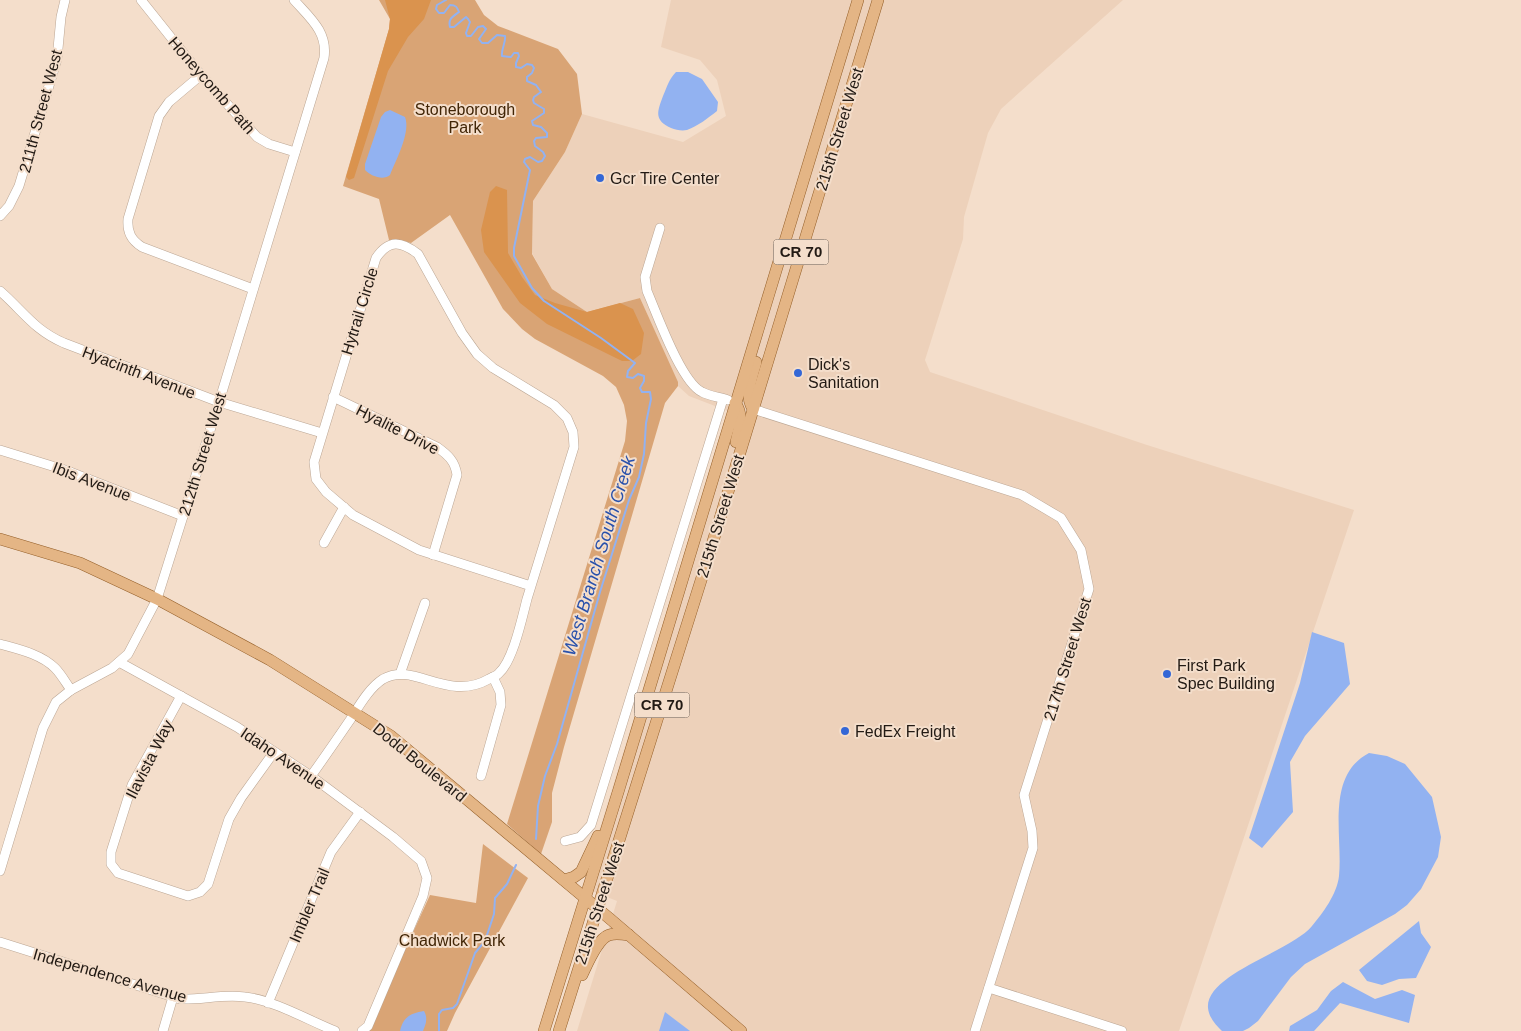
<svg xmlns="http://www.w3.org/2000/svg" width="1521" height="1031" font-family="Arial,sans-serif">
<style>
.built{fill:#edd1ba}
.green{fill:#d9a475}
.forest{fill:#da934e}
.water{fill:#92b2f1}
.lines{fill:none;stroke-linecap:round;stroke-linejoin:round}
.stream{stroke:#92b2f1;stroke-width:2}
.minor-casing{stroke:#bba694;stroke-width:10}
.major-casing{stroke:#945f29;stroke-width:12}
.minor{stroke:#fff;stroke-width:9}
.major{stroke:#e4b585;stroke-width:11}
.poi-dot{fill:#3467d6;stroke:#f4decb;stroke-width:2}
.labels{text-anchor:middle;stroke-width:4;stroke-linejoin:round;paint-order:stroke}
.shield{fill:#f4decb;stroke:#61554b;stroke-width:1}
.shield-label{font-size:15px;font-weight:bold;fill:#221a14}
.street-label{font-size:16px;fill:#221a14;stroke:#f4decb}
.park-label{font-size:16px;fill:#412506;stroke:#f4decb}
.poi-label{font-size:16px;fill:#221a14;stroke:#f4decb;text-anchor:start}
.water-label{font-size:18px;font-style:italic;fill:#2951ab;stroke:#f4decb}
</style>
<rect width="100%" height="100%" fill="#f4decb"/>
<path class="built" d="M671,0H1123L1001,109L988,133L964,217L963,239L925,360L930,372L1147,445L1354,510L1179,1031H577L617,901L582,887L728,411L689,396L678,386L677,382L640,298L587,312L552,289L532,253L533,201L565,152L582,114L683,142L726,116L717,80L700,60L661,47Z"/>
<g class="green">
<path d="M379,0H475L484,15L498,26L558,49L577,74L582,114L565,152L533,201L532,254L552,289L587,312L640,298L678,382V386L665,403L564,747L552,793V822L541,854L507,824L625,441L627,421L624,405L616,387L603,376L535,339L522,329L503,309L450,215L411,243L399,240H389L379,199L343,186L389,29L390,19Z"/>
<path d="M483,844L528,878L455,1013L447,1031H368L430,895L476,903Z"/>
</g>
<g class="forest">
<path d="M385,0H431L424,19L408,37L388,71L354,178L349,180L346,177L389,29L390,19Z"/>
<path d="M496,186L507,190L508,253L522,277L535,295L555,303L587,312L620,303L633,309L644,333L641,354L632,361H622L547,324L520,303L484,252L481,230L490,192Z"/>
</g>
<g class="water">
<path d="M676,72H688L702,79L718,102L717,111C708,118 698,126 687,130C682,131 676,130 671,128C654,120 657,112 663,96C667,87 669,79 676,72Z"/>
<path d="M390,110L405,117C411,132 396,160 390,175C383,181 371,176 365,170V164L381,117L385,112Z"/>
<path d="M1312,632L1344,643L1350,684L1305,736L1290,762L1293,812L1262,848L1249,838L1300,683Z"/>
<path d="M1369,753L1387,756L1405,764L1432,797L1441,837L1438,857L1421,889L1407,905L1395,914L1305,964L1291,977L1258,1021L1249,1028L1243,1031H1222C1216,1025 1209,1018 1208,1008C1205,974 1292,951 1312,926C1323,913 1337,894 1339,876C1343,836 1325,776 1369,753Z"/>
<path d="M1419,921L1421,933L1431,947L1416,978L1399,979L1382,985L1367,981L1359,970Z"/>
<path d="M1343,982L1375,999L1402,990L1415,995L1409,1023L1340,1003L1314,1031H1289L1290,1026L1317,1010L1331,991Z"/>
<path d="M424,1011C428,1018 426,1024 423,1031H400C403,1017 411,1013 424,1011Z"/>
<path d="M665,1012L690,1031H659Z"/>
</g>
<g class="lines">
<g class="stream">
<path d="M446,0L437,5L436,9L439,13H444L450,5C456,5 457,7 459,12C452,17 448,19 450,27H454L466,17L468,19L470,22L466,33L467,36H471L478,27L483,26L486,29L479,39L482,43H488L497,35L505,36C506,43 501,49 502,56L511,57L514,53H518L519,56L516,63V67L521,68L527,64L532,65L534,68L532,73L527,77V81L536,85L541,92L534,97L533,100L534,103L544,109V113L532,121L533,125L541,127L547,133V137L536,138L534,141L535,146L543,152L545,156L542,161L538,162L530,157L525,159L524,162L530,170L514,248V256L532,288L544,301L601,338L635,363L628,371L627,377L633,378L638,374L644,376V381L640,388L642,392H650L651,399L646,423L644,454L639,477L629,500L600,592L557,744L545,776L538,806L536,839"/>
<path d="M439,1031V1014L442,1010L453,1008L457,1004L475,953L485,941L494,914L495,898L507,884L516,865"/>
</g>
<g class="minor-casing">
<g id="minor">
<path d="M141,0L201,75L257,137L269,144L295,152"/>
<path d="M201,75L169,102L159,116L128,219C127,232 131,240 142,247L253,289"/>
<path d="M0,216L9,206L19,186L57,59L61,17L65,0"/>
<path d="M660,228L645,277L647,291C657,314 681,382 702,392C709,396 719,397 728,400"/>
<path d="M0,291C23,311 34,330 64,343L219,402L322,433"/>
<path d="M333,397L437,447C448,455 455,461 457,475L433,555"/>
<path d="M753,409L1022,495L1061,518L1081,550L1089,589L1024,795L1032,831L1033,848L975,1031"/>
<path d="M0,450L65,470L183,516"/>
<path d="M324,543L344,507"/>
<path d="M0,644C18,649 41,654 55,668C61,674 66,683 71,690"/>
<path d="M119,662L237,727L311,776L393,837L421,861L427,878L423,896L368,1026L362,1031"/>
<path d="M400,674L425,603"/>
<path d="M181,696L132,785L111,852V864L118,873L188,896L200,892L208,884L229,819L241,798L274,752"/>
<path d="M311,776C324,758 337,739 350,720C359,706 369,688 383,679C414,661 447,703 489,679C492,677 497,676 499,673C513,661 522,618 527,599C543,548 558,498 574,447L573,432L567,418L554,405L493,368L477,354L462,333L418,254C401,241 389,239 376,258L314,462L316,479L326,492L353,515L419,550L531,586"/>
<path d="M481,776L501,705L500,692L493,677"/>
<path d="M565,841L580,837L591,825L723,399"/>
<path d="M0,871L43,728L56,702L71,690L112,668L128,654L157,599L219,402L324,58C328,32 310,18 294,0"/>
<path d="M0,942L180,999C201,1000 223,994 245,997C273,1000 308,1020 335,1031"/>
<path d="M989,988L1122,1031"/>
<path d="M268,1003L331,852L360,812"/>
<path d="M163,1031L173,997"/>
</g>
</g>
<g class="major-casing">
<g id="major">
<path d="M735,403C744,414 739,429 736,442"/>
<path d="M753,409C744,395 752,377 756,362"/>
<path d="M0,539L80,563L157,599L270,660L391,736L609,918L741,1031"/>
<path d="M564,880L574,877L581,872L598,836"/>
<path d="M582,975C587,965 597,939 609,935C615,933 622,934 629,935"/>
<path d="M544,1031L619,789L858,0"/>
<path d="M559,1031L703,574L878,0"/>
</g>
</g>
<use href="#minor" class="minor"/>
<use href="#major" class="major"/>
</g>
<g class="poi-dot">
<circle cx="600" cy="178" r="5"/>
<circle cx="798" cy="373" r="5"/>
<circle cx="1167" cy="674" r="5"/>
<circle cx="845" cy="731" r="5"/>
</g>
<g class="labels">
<g class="shield">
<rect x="773.5" y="239.5" width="55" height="25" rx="4"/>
<rect x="634.5" y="692.5" width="55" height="25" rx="4"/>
</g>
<g class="shield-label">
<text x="801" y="257">CR 70</text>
<text x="662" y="710">CR 70</text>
</g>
<g class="street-label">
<text transform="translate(212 85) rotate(49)" y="6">Honeycomb Path</text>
<text transform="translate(40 111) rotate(-75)" y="6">211th Street West</text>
<text transform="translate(839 129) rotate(-73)" y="6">215th Street West</text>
<text transform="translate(359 311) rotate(-73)" y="6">Hytrail Circle</text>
<text transform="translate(139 372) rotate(21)" y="6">Hyacinth Avenue</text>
<text transform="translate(398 429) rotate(27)" y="6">Hyalite Drive</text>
<text transform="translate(202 454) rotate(-73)" y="6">212th Street West</text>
<text transform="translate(92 481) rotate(21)" y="6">Ibis Avenue</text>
<text transform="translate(720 516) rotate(-73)" y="6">215th Street West</text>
<text transform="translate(1067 659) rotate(-73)" y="6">217th Street West</text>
<text transform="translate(283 758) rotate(34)" y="6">Idaho Avenue</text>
<text transform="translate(149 759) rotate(-63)" y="6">Ilavista Way</text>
<text transform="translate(420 762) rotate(39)" y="6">Dodd Boulevard</text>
<text transform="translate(599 903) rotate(-72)" y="6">215th Street West</text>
<text transform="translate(309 905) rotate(-67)" y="6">Imbler Trail</text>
<text transform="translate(110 975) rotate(16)" y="6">Independence Avenue</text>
</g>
<g class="park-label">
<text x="465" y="115">Stoneborough<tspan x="465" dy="18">Park</tspan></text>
<text x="452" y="946">Chadwick Park</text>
</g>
<g class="poi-label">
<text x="610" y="184">Gcr Tire Center</text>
<text x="808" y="370">Dick's<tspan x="808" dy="18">Sanitation</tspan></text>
<text x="1177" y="671">First Park<tspan x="1177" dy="18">Spec Building</tspan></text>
<text x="855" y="737">FedEx Freight</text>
</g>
<g class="water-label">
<text transform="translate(599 556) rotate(-73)" y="6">West Branch South Creek</text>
</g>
</g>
</svg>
